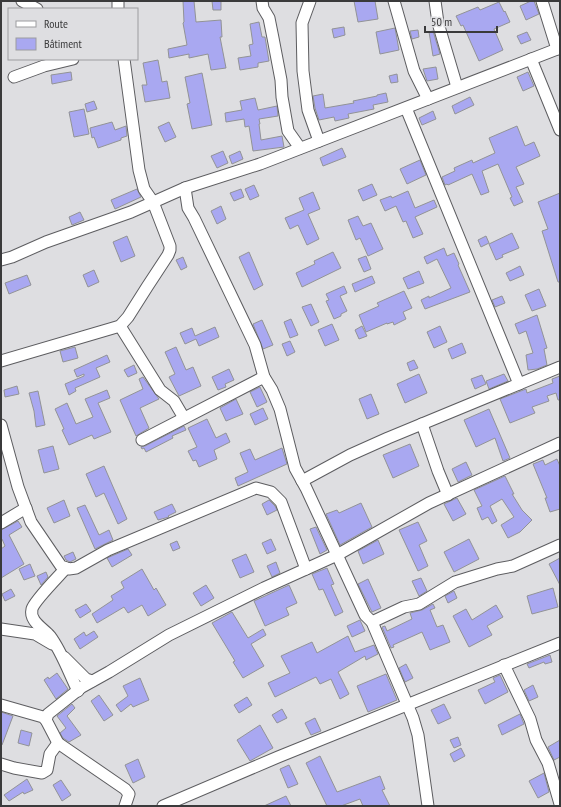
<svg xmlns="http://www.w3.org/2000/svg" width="561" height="807" font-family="'PT Sans Narrow',sans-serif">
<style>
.building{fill:#a9a8f1;stroke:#929396}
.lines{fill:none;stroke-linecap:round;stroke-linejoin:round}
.minor-casing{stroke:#5d5d60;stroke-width:13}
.minor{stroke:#fff;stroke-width:11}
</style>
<rect width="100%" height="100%" fill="#dedee1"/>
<g class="building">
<path d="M183,1H194L196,22L221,20L222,37H220L226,68L211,70L208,54L189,58V54L169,58L168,49L187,45L183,23L184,22Z"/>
<path d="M212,1H221V10H213Z"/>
<path d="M354,1H375L378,19L358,22Z"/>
<path d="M531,1H534L539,14L526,20L520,6Z"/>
<path d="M499,2L504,12L505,11L510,22L494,29L503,50L479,61L463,25L461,26L456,16L478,7L480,10Z"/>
<path d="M259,22L262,37H265L269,61L258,63V67L240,70L238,58L251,56L249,45L253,44L250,24Z"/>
<path d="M344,27L345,35L334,38L332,29Z"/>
<path d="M395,28L399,50L380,54L376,32Z"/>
<path d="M418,30L419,37L412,39L410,31Z"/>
<path d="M433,31L440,54L433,56L429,32Z"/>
<path d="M527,32L531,40L521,44L517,36Z"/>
<path d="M158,60L162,82L167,81L170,98L145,102L142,85H147L143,63Z"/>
<path d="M436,67L438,79L427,81L423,69Z"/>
<path d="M71,72L72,80L52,84L51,75Z"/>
<path d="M528,72L534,86L523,91L517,77Z"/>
<path d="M202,73L212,125L192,129L187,104L190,103L185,77Z"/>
<path d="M397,74L398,82L391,83L389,76Z"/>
<path d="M386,93L388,102L373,105L374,109L348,114L349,118L335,121L334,117L319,120L315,108L313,96L323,94L325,108L354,103L353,101L377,96V95Z"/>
<path d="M470,97L474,105L455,114L452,106Z"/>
<path d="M255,98L258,110L277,106L278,116L259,119L260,124H259L261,140L282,136L284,147L253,151L249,126L245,127L244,119L226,122L225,113L242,110L240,101Z"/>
<path d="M94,101L97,109L87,112L85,104Z"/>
<path d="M84,109L89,134L74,137L69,112Z"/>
<path d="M433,111L436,119L422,125L419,118Z"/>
<path d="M112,122L115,130L126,126L127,136L121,138V140L98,148L94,137L92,138L90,128Z"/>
<path d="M169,122L176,137L165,142L158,127Z"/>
<path d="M517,126L525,146L534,142L540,156L516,167L524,184L516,187L523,202L514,206L510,198L512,197L498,164L482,171L489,192L481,195L472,174L448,185L447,184L445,185L442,177L455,171L454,168L472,160L473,163L495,153L489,138Z"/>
<path d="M342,148L346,157L323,166L320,158Z"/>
<path d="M223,151L228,163L217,168L211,156Z"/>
<path d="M240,151L243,159L232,164L229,156Z"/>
<path d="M420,160L426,175L407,184L400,169Z"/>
<path d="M372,184L377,195L363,201L358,190Z"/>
<path d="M254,185L259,196L250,200L245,189Z"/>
<path d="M137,189L141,197L115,209L111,200Z"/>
<path d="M241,189L244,197L234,201L230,193Z"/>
<path d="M408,191L415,208L434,200L437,207L415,217L423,234L413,238L406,221L403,222L396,206L385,211L380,200L391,196L392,198Z"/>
<path d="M313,192L320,209L308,214L319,239L307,245L298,225L290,229L285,218L304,210L299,198Z"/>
<path d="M560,193V282H558L542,231L548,229L538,202Z"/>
<path d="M221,206L226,219L217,224L211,211Z"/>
<path d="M80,212L84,220L72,225L69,217Z"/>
<path d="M358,216L363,226L371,223L383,249L368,256L360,238L356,240L348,220Z"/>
<path d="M512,233L519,248L502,255L503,257L496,260L489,244Z"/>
<path d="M127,236L135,256L121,262L113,242Z"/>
<path d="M486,236L489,243L481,247L478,240Z"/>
<path d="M444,248L447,256L454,253L459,264L458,265L470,292L425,309L421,300L429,296V298L451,288L437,259L427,264L424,257Z"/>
<path d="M249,252L263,285L254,290L239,257Z"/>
<path d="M333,252L341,268L302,287L296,273L315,264L314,261Z"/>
<path d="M366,256L371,269L364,272L358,259Z"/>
<path d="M183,257L187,267L181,270L176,260Z"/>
<path d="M520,266L524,275L510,281L506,273Z"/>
<path d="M94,270L99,282L88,287L83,275Z"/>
<path d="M419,271L424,283L408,289L403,278Z"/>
<path d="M27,275L31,285L9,294L5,283Z"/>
<path d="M372,276L375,283L355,292L352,284Z"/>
<path d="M344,286L347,293L340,296L347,311L341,314V316L334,319L326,301L329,300L326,294Z"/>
<path d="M539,289L546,306L532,311L525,295Z"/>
<path d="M404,291L412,308L403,312L406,319L394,325L393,322L387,324V323L366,332L359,315L379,306L377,303Z"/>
<path d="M502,296L505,303L495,307L492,300Z"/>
<path d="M311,304L319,322L311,326L302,307Z"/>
<path d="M537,315L547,348L544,349L547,365L537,369L528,370L526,355L533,353L526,331L519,334L515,324Z"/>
<path d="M291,319L298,335L290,338L284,322Z"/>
<path d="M262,320L273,345L263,349L253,324Z"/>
<path d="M332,324L339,340L325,346L318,330Z"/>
<path d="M362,326L367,336L359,339L355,330Z"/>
<path d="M440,326L447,342L434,348L427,332Z"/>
<path d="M215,327L219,337L199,346L196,339L185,344L180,333L192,328L195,336Z"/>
<path d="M290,341L295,352L287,356L282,344Z"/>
<path d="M462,343L466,353L452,359L448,349Z"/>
<path d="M75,347L78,358L63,362L60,351Z"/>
<path d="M176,347L186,370L193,367L201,386L179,396L169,377L175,374L165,352Z"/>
<path d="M107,355L110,362L96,368L100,377L75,388L76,391L69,395L65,384L84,376V374L77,377L74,370Z"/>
<path d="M414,360L418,368L410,371L407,363Z"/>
<path d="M134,365L137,373L128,377L124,370Z"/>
<path d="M229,369L234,380L225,384L226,387L218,390L212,377Z"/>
<path d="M419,374L427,393L405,403L397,384Z"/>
<path d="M504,374L508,381L489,389L486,381Z"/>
<path d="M482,375L486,384L475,389L471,379Z"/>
<path d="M560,376V400H558L556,393L547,396L549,401L532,407L535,413L510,423L500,399L526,389L527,393L553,383L552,379Z"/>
<path d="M143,377L159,399L140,408L149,428L136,436L120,400L143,389L139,379Z"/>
<path d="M17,386L19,394L5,397L4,390Z"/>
<path d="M260,387L267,402L257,407L250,392Z"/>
<path d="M107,390L110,398L98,403L111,432L94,439L92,435L69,445L62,430L64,429L55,409L67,403L76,424L93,417L85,399Z"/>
<path d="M38,391L45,425L36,427L34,411L29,393Z"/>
<path d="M371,394L379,414L367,419L359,399Z"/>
<path d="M236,399L243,414L226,421L220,408Z"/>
<path d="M263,408L268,419L255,425L250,414Z"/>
<path d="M489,409L510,458L503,461L495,438L476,447L464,420Z"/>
<path d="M207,419L216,438L226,433L230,442L214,450L217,459L199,467L196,460L193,461L188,451L197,447L188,428Z"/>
<path d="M184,426L186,430L172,436L173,438L146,452L144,448L142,449L141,447L145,446Z"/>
<path d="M410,444L419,466L393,478L383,455Z"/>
<path d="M53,446L59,469L44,473L38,450Z"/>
<path d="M282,448L287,464L238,486L235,478L248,472L240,453L250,449L255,460Z"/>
<path d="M557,459L560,466V509L550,512L545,498H547L533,464L543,460L545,465Z"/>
<path d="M466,462L472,475L458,482L452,469Z"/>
<path d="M104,466L127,519L118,524L104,493L96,497L86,474Z"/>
<path d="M505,476L514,494H512L522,510L532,520L520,532L508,538L501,525L514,517L502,499L490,506L497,521L492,524L488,517L482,520L477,508L482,506L474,490Z"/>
<path d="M457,498L466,514L453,521L444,504Z"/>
<path d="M64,500L70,516L54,523L47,508Z"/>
<path d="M269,500L275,506L277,510L267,515L262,504Z"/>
<path d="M361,503L372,527L340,545L326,514L337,510L339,513Z"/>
<path d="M172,504L176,512L168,516L169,517L158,520L154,512Z"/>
<path d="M85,505L99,535L109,530L113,540L95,549L77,508Z"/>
<path d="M18,521L22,527L9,535L24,564L1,578V549L5,546L2,539L1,540V530Z"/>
<path d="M418,522L427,541L419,545L428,566L418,571L399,530Z"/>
<path d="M316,527L327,550L320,554L310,529Z"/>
<path d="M271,539L276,550L267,554L262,543Z"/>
<path d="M469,539L479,559L454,572L444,552Z"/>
<path d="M378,540L384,554L363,564L358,551Z"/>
<path d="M177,541L180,548L173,551L170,544Z"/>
<path d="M128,549L132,555L112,567L107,558Z"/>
<path d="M73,552L76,559L70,562L66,560L64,556Z"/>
<path d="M246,554L254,572L240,578L232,560Z"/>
<path d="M560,558V585L549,564Z"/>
<path d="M276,562L280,573L272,577L267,566Z"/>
<path d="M30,564L35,576L24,580L19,569Z"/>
<path d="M327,568L334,584L331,585L343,612L335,616L323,589L319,590L312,574Z"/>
<path d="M142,569L154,590L156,588L166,605L148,616L142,605L128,613L124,607L97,623L92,614L113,600L111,596L124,588L121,582Z"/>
<path d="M46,572L48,577L41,585L37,576Z"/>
<path d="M421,578L427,591L419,596L412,581Z"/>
<path d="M368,579L381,608L372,612L358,584Z"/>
<path d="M206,585L214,598L201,606L193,593Z"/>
<path d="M289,585L297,603L286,608L289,615L265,626L254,601Z"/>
<path d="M553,588L558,607L532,614L527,596Z"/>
<path d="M11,589L15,596L5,601L2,594Z"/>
<path d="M454,591L457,598L448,603L445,596Z"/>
<path d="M86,604L91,611L80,618L75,610Z"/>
<path d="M433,604L435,608L430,610L437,627L443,625L450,642L430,650L422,632L393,645L394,647L391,648L382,627L385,626L387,631L412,619L410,613L422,610Z"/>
<path d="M496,605L503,617L487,626L492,635L469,647L453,616L466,609L472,620Z"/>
<path d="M232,612L248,638L263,629L266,635L251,644L264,666L243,678L233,662L235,661L212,623Z"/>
<path d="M360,620L365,631L352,637L347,626Z"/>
<path d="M94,631L98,637L80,649L74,639L84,632L86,636Z"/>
<path d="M348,636L355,652L374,645L378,654L366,660L365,656L338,672L349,694L340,699L331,679L320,684L316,677L275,697L268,683L290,673L281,656L312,642L317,653Z"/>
<path d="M550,655L552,662L545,664L544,662L529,668L527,664Z"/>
<path d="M406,664L413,678L405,682L399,668Z"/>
<path d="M57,673L68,689L56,699L44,680L48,677L49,679Z"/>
<path d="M386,674L397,700L368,712L357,686Z"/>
<path d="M500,675L508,692L485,704L478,690L495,682L493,678Z"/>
<path d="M140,678L149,700L133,707L131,704L121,712L116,705L128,696L123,686Z"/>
<path d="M533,685L538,697L529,701L524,690Z"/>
<path d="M99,695L113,715L104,721L91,701Z"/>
<path d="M247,697L252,705L239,713L234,705Z"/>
<path d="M72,704L75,708L67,716L81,735L69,742L63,738L60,733L66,728L57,716Z"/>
<path d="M444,704L451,718L438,724L431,710Z"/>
<path d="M282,709L287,718L277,723L272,715Z"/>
<path d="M1,712L13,716L2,745H1Z"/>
<path d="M520,714L524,724L502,735L498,725Z"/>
<path d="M315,718L321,731L311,735L305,723Z"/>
<path d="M260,725L273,748L250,761L237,740Z"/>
<path d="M21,730L32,733L29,746L18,743Z"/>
<path d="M458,737L461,745L454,748L450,740Z"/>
<path d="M560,740V757L554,760L548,747Z"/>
<path d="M461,748L465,756L454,762L450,754Z"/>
<path d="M320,756L337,792L380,776L385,789L382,790L390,806H363L360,799L341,806H327L306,763Z"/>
<path d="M138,759L145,777L133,783L125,765Z"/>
<path d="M289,765L298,784L288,788L280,769Z"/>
<path d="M544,773L549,792L538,798L529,781Z"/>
<path d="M27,779L33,790L24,794L23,792L9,801L4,795Z"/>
<path d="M61,780L71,795L62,801L53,785Z"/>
<path d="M286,796L291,806H264Z"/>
</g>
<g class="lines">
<g class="minor-casing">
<g id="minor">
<path d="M22,1L37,9"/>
<path d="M118,1V9"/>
<path d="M262,1L263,8L269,18L273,38L281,80L282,97L288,131L300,148"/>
<path d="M310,1L302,23L303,71L308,110L319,141"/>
<path d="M394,1L414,71L428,99"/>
<path d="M435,1L438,23L457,87"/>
<path d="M542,1L557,49"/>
<path d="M531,59L560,130"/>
<path d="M14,77L44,66L73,59"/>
<path d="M406,108L519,384"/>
<path d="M185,188L188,208L194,218L255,345L264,377L272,390L280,409L295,468L306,488L365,615L372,622L413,718L418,735L428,806"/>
<path d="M1,260L12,257L46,242L131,212L185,188L260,164L560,48"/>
<path d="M120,326L160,390L174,401L184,418"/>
<path d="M1,361L120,326L128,317L147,287L168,255L170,250V246L153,202L144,189L139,170L124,59"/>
<path d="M422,424L438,471L448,495"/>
<path d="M1,425L18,487L31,522L61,566L69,569L76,568L108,550L256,488L271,492L281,502L306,569"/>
<path d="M142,440L264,377"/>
<path d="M302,481L350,455L388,438L560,367"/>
<path d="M1,523L26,508"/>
<path d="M66,568C59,576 34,601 32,609C29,621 43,628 50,636C62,652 69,673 78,691"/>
<path d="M372,622L404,607L419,604L455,582L497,569L513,566L560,545"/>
<path d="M1,629L35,634L52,644"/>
<path d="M64,657L86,679L92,681"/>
<path d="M504,665L530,719L536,740L548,763L560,804"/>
<path d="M1,705L43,717L46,720L58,743L125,789L129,794L125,806"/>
<path d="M46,720L48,714L82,687L109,672L169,635L264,588L337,555L429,503L560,443"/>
<path d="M1,764L14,768L42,773L47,770L50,754L58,743"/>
<path d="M163,806L278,757L560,643"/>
</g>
</g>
<use href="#minor" class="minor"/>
</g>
<rect width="561" height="807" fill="none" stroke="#3a3a3b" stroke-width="4"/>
<rect x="8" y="8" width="130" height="52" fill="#dedee1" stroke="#9c9c9f"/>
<rect x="16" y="21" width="20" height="6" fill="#ffffff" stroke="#9c9c9f"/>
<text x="44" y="28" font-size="12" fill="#3a3a3b">Route</text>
<rect x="16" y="38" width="20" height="12" fill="#a9a8f1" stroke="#9c9c9f"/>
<text x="44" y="48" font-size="12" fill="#3a3a3b">Bâtiment</text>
<path d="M425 26v6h72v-6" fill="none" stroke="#3a3a3b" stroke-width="2"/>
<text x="431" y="26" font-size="12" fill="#3a3a3b" stroke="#dedee1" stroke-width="3" paint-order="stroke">50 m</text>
</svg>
